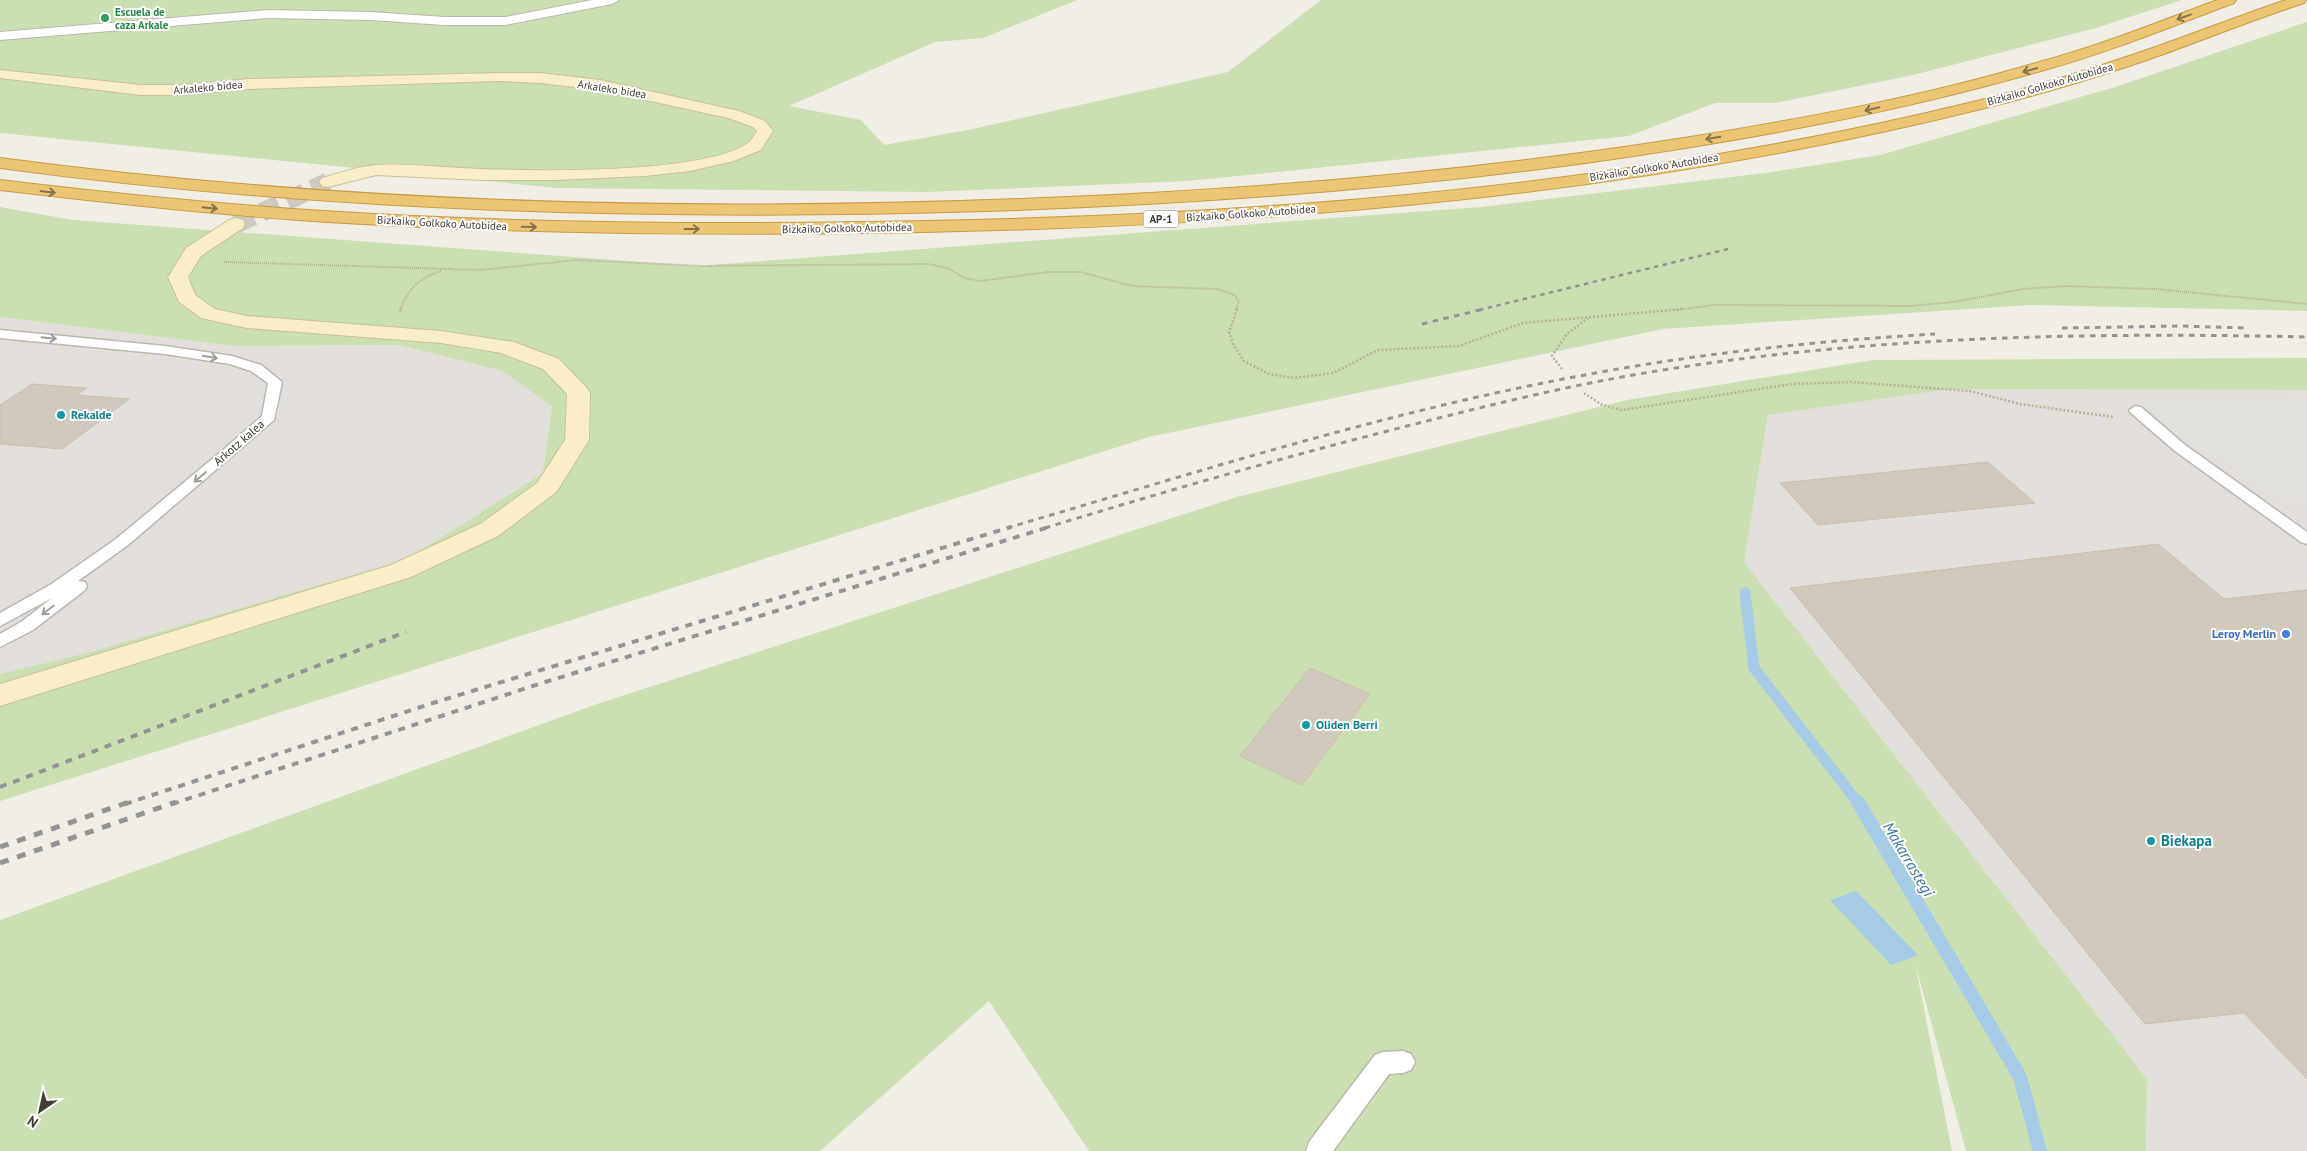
<svg xmlns="http://www.w3.org/2000/svg" width="2307" height="1151" font-family="'PT Sans',sans-serif">
<style>
.industrial{fill:#e2dfda}
.green{fill:#cae0b2}
.parking{fill:#e1e0dd}
.water{fill:#a7cce7}
.lines{fill:none;stroke-linecap:round;stroke-linejoin:round}
.stream-far1{stroke:#a7cce7;stroke-width:11}
.stream{stroke:#a7cce7;stroke-width:14}
.building{fill:#d0c9bc;stroke:#cac0b0}
.secondary-tunnel{stroke:#cdcac2;stroke-width:19;stroke-dasharray:19 9;stroke-linecap:butt}
.lane-casing{stroke:#bdb7ac;stroke-width:3}
.street-casing{stroke:#bdb7ac;stroke-width:2}
.secondary-casing{stroke:#cbbf99;stroke-width:2}
.highway-casing{stroke:#ca9b45;stroke-width:2}
.path-far1{stroke:#bab09c;stroke-width:2;stroke-dasharray:1 1;stroke-linecap:butt}
.path{stroke:#bab09c;stroke-width:2.5;stroke-dasharray:2 2;stroke-linecap:butt}
.lane{fill:#fff;fill-rule:evenodd}
.street{fill:#fff;fill-rule:evenodd}
.secondary{fill:#f8edc7;fill-rule:evenodd}
.highway{fill:#ecc674;fill-rule:evenodd}
.rail-far3{stroke:#949494;stroke-width:2.5;stroke-dasharray:4.5 4.5;stroke-linecap:butt}
.rail-far2{stroke:#949494;stroke-width:3;stroke-dasharray:5.5 5.5;stroke-linecap:butt}
.rail-far1{stroke:#949494;stroke-width:4;stroke-dasharray:7 7;stroke-linecap:butt}
.rail{stroke:#949494;stroke-width:5;stroke-dasharray:9 9;stroke-linecap:butt}
.oneway{stroke:#86744e}
.oneway2{stroke:#a09e9a}
.leisure-dot{fill:#2e9e5b;stroke:#fff;stroke-width:2}
.culture-dot{fill:#0f9aa8;stroke:#fff;stroke-width:2}
.shop-dot{fill:#3f7fe0;stroke:#fff;stroke-width:2}
.labels{text-anchor:middle;stroke-width:4;stroke-linejoin:round;paint-order:stroke}
.far-leisure-label{font-size:11px;font-weight:bold;fill:#27864d;stroke:#fff;text-anchor:start}
.far-street-label{font-size:11px;fill:#423d35;stroke:#fff}
.shield{fill:#fff;stroke:#7b7772;stroke-width:1}
.shield-label{font-size:11px;font-weight:bold;fill:#423d35}
.culture-label{font-size:12px;font-weight:bold;fill:#0d838f;stroke:#fff;text-anchor:start}
.street-label{font-size:12px;fill:#423d35;stroke:#fff}
.shop-label{font-size:12px;font-weight:bold;fill:#366cbe;stroke:#fff;text-anchor:end}
.near-culture-label{font-size:15px;font-weight:bold;fill:#0d838f;stroke:#fff;text-anchor:start}
.near-water-label{font-size:16px;font-style:italic;fill:#3c74a0;stroke:#fff}
</style>
<rect width="100%" height="100%" fill="#f0ede5"/>
<g class="industrial">
<path d="M0,317L233,346L399,345L502,371L552,405L543,473L407,559L94,651L0,674Z"/>
<path d="M1951,389L2307,390V1151H2146L2147,1079L1744,562L1768,415Z"/>
</g>
<g class="green">
<path d="M0,0H1077L983,38L935,42L789,106L861,120L884,145L968,130L1228,72L1321,0H2182L2096,28L1913,75L1776,103H1715L1629,136L1188,181L927,192L557,188L0,133Z"/>
<path d="M2307,22V311L2030,305L1663,329L1149,437L0,801V674L94,651L407,559L543,473L552,406L502,371L399,345L233,346L0,317V207L73,220L696,266L1481,207L1765,173L1880,155L2115,87Z"/>
<path d="M2307,358V390L1951,389L1768,415L1744,562L2147,1079L2146,1151H1966L1915,963L1952,1151H1089L989,1001L820,1151H0V920L600,703L1237,497L1627,400L1873,360Z"/>
</g>
<path class="parking" d="M2307,396V503L2278,500L2219,457L2207,458L2144,405V400Z"/>
<path class="water" d="M1856,891L1918,955L1891,965L1830,900Z"/>
<g class="lines">
<path class="stream-far1" d="M1745,593L1754,668L1859,804"/>
<path class="stream" d="M1858,802L2020,1077L2040,1151"/>
</g>
<g class="building">
<path d="M32,384L87,388L76,395L129,399L62,449L0,444V405Z"/>
<path d="M1988,462L2035,503L1818,525L1780,483Z"/>
<path d="M2158,544L2224,599L2307,590V1079L2244,1013L2145,1024L1790,588Z"/>
<path d="M1310,668L1370,694L1302,785L1240,756Z"/>
</g>
<g class="lines">
<path class="secondary-tunnel" d="M236,224L328,182"/>
<g class="lane-casing">
<g id="lane">
<path d="M0,330L165,346L232,356L261,365L282,382L274,420L128,545L78,581L85,582L87,586L85,590L33,630L0,647V634L21,622L52,598L0,626V613L50,585L116,539L223,450L262,416L268,383L251,371L230,364L165,354L0,338Z"/>
<path d="M2136,406L2141,407L2185,445L2307,532V544L2301,542L2175,451L2131,413L2129,410Z"/>
<path d="M1403,1051L1411,1054L1415,1062L1411,1070L1403,1073L1389,1074L1333,1151H1306L1309,1142L1375,1055L1383,1052Z"/>
</g>
</g>
<g class="street-casing">
<path id="street" d="M592,0H619L612,4L505,25H444L371,20L268,18L0,40V32L268,10L371,12L444,17H505Z"/>
</g>
<g class="secondary-casing">
<g id="secondary">
<path d="M0,70L141,85H180L249,79L499,73H540L600,80L739,111L765,121L773,131L761,150L734,161L690,171L645,176L555,180H482L376,175L328,187L322,186L319,182L322,178C340,173 358,166 377,165C412,163 447,168 482,169C539,171 703,174 748,143C751,141 754,135 757,131L753,127L728,118L600,90L540,83L499,81L249,89L180,95H141L0,78Z"/>
<path d="M236,218L243,220L245,224L243,228L201,256L188,277L195,295L215,309L247,316L441,331L514,342L559,359L587,388L590,393L589,440L559,488L555,493L498,536L411,577L0,706V684L391,565L480,524L537,483L565,440L567,394L543,369L501,353L441,343L247,328L201,318L179,302L168,277L186,248L229,220Z"/>
</g>
</g>
<g class="highway-casing">
<g id="highway">
<path d="M2217,0H2236L2234,3C2170,27 2107,53 2041,71C1885,116 1724,144 1563,166C1371,191 1179,205 986,211C655,221 328,212 0,168V158C354,205 711,213 1068,197C1274,188 1480,170 1684,138C1802,119 1921,97 2036,63C2098,46 2157,23 2217,0Z"/>
<path d="M2286,0H2306L2304,3C2255,19 2208,38 2161,55C2102,76 2042,94 1981,109C1636,195 1279,225 924,232C725,236 525,234 327,222C217,215 109,203 0,190V180C108,193 216,204 324,211C525,224 727,225 928,221C1279,214 1635,185 1977,101C2033,87 2089,70 2144,51C2191,35 2238,16 2286,0Z"/>
</g>
</g>
<g class="path-far1">
<path d="M224,262L481,270L576,260L703,266L928,264L947,268L965,278L980,281L1048,272H1081L1132,286L1218,289L1234,295L1239,301L1236,310"/>
<path d="M400,310C409,288 419,278 441,271"/>
<path d="M1674,310L1714,305L1910,306L1954,302L2023,289L2064,286L2155,289L2307,304"/>
</g>
<g class="path">
<path d="M1237,309L1229,332L1233,344L1244,361L1269,374L1294,378L1333,373L1378,350L1459,346L1523,323L1684,309"/>
<path d="M400,311L401,309"/>
<path d="M1562,369L1552,356L1567,334L1588,318"/>
<path d="M1584,393L1602,405L1622,410L1792,384L1851,382L1970,391L2020,404L2114,417"/>
</g>
<use href="#lane" class="lane"/>
<use href="#street" class="street"/>
<use href="#secondary" class="secondary"/>
<use href="#highway" class="highway"/>
<path class="rail-far3" d="M1479,310L1732,248"/>
<g class="rail-far2">
<path d="M1422,324L1484,309"/>
<path d="M2062,328L2181,326L2247,328"/>
<path d="M1007,528C1194,473 1382,413 1574,377C1694,354 1814,341 1935,334"/>
<path d="M1045,528C1166,491 1288,456 1411,425C1490,405 1570,385 1651,372C1868,336 2088,332 2307,337"/>
</g>
<g class="rail-far1">
<path d="M0,787L406,632"/>
<path d="M125,804L436,702L1011,527"/>
<path d="M172,804L539,684L1049,527"/>
</g>
<g class="rail">
<path d="M0,847L129,802"/>
<path d="M0,863L176,802"/>
</g>
</g>
<defs><path id="oneway-shaft" d="M-6 0H5M1.5-3L5.5 0L1.5 3" fill="none" stroke-width="1.6" stroke-linecap="round" stroke-linejoin="round" transform="scale(1.25)"/></defs>
<g class="oneway">
<use href="#oneway-shaft" transform="translate(2184 17) rotate(160)"/>
<use href="#oneway-shaft" transform="translate(2030 70) rotate(165)"/>
<use href="#oneway-shaft" transform="translate(1872 109) rotate(167)"/>
<use href="#oneway-shaft" transform="translate(1713 138) rotate(170)"/>
<use href="#oneway-shaft" transform="translate(48 192) rotate(7)"/>
<use href="#oneway-shaft" transform="translate(210 208) rotate(6)"/>
<use href="#oneway-shaft" transform="translate(529 227) rotate(1)"/>
<use href="#oneway-shaft" transform="translate(692 229)"/>
</g>
<g class="oneway2">
<use href="#oneway-shaft" transform="translate(49 338) rotate(6)"/>
<use href="#oneway-shaft" transform="translate(210 357) rotate(9)"/>
<use href="#oneway-shaft" transform="translate(200 477) rotate(140)"/>
<use href="#oneway-shaft" transform="translate(48 610) rotate(143)"/>
</g>
<circle class="leisure-dot" cx="105" cy="18" r="5"/>
<g class="culture-dot">
<circle cx="61" cy="415" r="5"/>
<circle cx="1306" cy="725" r="5"/>
<circle cx="2151" cy="841" r="5"/>
</g>
<circle class="shop-dot" cx="2286" cy="634" r="5"/>
<g class="labels">
<g class="far-leisure-label">
<text x="115" y="16">Escuela de<tspan x="115" dy="13">caza Arkale</tspan></text>
</g>
<g class="far-street-label">
<text transform="translate(2050 84) rotate(-16)" y="4">Bizkaiko Golkoko Autobidea</text>
<text transform="translate(208 87) rotate(-5)" y="4">Arkaleko bidea</text>
<text transform="translate(612 89) rotate(9)" y="4">Arkaleko bidea</text>
<text transform="translate(1654 167) rotate(-9)" y="4">Bizkaiko Golkoko Autobidea</text>
<text transform="translate(1251 213) rotate(-4)" y="4">Bizkaiko Golkoko Autobidea</text>
<text transform="translate(442 223) rotate(3)" y="4">Bizkaiko Golkoko Autobidea</text>
<text transform="translate(847 228) rotate(-1)" y="4">Bizkaiko Golkoko Autobidea</text>
</g>
<rect class="shield" x="1143.5" y="210.5" width="35" height="17" rx="4"/>
<g class="shield-label">
<text x="1161" y="223">AP-1</text>
</g>
<g class="culture-label">
<text x="71" y="419">Rekalde</text>
<text x="1316" y="729">Oliden Berri</text>
</g>
<g class="street-label">
<text transform="translate(239 443) rotate(-41)" y="4">Arkotz kalea</text>
</g>
<g class="shop-label">
<text x="2276" y="638">Leroy Merlin</text>
</g>
<g class="near-culture-label">
<text x="2161" y="846">Biekapa</text>
</g>
<g class="near-water-label">
<text transform="translate(1909 859) rotate(59)" y="6">Makarrastegi</text>
</g>
</g>
<g transform="translate(40 1111) rotate(214)" stroke="#ffffff" stroke-width="4" paint-order="stroke">
<path d="M0-4L9 19L0 12L-9 19Z" fill="#423d35"/>
<text y="-8" font-size="14" font-weight="bold" text-anchor="middle" fill="#423d35">N</text>
</g>
</svg>
